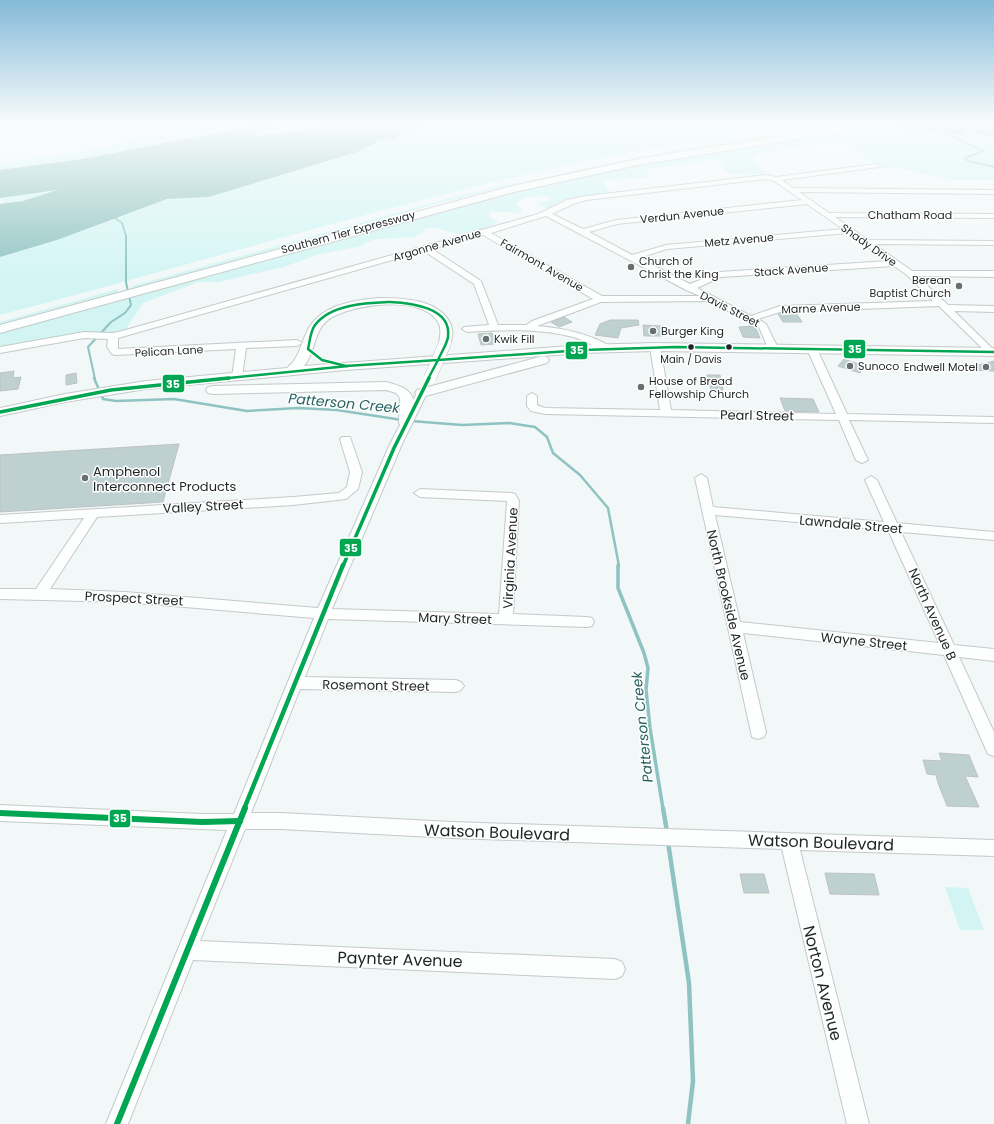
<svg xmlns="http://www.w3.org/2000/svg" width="994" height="1124" viewBox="0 0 994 1124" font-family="Poppins,sans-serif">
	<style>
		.green { fill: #d2f5f4 }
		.water { fill: #8ec3c1 }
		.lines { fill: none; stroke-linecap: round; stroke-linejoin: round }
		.stream-far4 { stroke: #8ec3c1; stroke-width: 1.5 }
		.stream-far3 { stroke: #8ec3c1; stroke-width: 2 }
		.stream-far2 { stroke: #8ec3c1; stroke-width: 2.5 }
		.stream-far1 { stroke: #8ec3c1; stroke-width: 3.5 }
		.stream { stroke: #8ec3c1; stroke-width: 4.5 }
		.building { fill: #bfd0d0; stroke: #bdc2c2 }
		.minor-casing { stroke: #c4c9c9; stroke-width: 2 }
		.major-casing { stroke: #c4c9c9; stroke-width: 2 }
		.highway-casing { stroke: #c4c9c9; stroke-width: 2 }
		.minor { fill: #fdfefe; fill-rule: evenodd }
		.major { fill: #fdfefe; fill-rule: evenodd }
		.highway { fill: #fdfefe; fill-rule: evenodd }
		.major-bridge-casing { stroke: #c4c9c9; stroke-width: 13; stroke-linecap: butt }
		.major-bridge { stroke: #fdfefe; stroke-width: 12 }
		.bus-1-far3-casing { stroke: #fff; stroke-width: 4.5 }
		.bus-1-far2-casing { stroke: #fff; stroke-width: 6 }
		.bus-1-far1-casing { stroke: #fff; stroke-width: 8 }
		.bus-1-casing { stroke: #fff; stroke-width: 9 }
		.bus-1-far3 { stroke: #00a651; stroke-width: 2.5 }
		.bus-1-far2 { stroke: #00a651; stroke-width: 3.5 }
		.bus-1-far1 { stroke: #00a651; stroke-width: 4.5 }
		.bus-1 { stroke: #00a651; stroke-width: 6 }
		.poi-dot { fill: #696e6e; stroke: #fff; stroke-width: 1.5 }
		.bus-dot { fill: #1f2424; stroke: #fff; stroke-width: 1.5 }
		.labels { text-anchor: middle; stroke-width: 3; stroke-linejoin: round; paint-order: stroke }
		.far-bus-label { font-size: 10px; fill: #1f2424; stroke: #fff }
		.far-street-label { font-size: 11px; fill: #1f2424; stroke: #fff }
		.far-poi-label { font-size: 11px; fill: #1f2424; stroke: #fff; text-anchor: start }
		.street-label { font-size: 13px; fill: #1f2424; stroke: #fff }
		.poi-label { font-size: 13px; fill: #1f2424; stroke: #fff; text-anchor: start }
		.water-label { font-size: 14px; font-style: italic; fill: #246160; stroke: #fff }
		.near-street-label { font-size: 16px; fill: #1f2424; stroke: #fff }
		.line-badge { stroke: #fff; stroke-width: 1.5 }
		.badge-label { font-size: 11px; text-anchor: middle; font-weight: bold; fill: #fff }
	</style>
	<rect width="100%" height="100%" fill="#f2f8f8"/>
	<g class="green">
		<path d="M219 125H258L82 159 0 170V164L98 149 148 136Z"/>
		<path d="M282 125H324L305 130 256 136V133Z"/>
		<path d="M431 125H815C741 136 665 145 591 160 392 202 197 264 0 315V257L57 240 167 199 209 197 357 152 374 144 376 141 388 138 390 140 407 132Z"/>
		<path d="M832 125H858L529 182 587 168 695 146Z"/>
		<path d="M870 125H888L906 129 962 135 967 132 994 137V180H953L901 168 880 169 842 139 756 154 752 159 766 173C751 175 734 177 722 169V163L715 160 648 169V177L606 180 604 182 609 191 603 194 565 199 548 208 536 204 548 201 552 197C539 196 526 195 516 204L523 211 517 213 491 211 489 217 498 222C487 228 472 234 460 234 451 233 434 225 426 229 423 230 420 234 416 236 403 240 371 235 362 246L319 254 284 267 218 282H198L143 303 126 329 122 331 0 348V333L411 219 535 186 685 156Z"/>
		<path d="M513 183H518L425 207 131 290 132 286 446 199Z"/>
		<path d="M60 189 23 201 0 204 4 202 0 198Z"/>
		<path d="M118 289V294L0 326V322Z"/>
		<path d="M945 887 968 888 984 930H960Z"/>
	</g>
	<g class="water">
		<path d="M258 125H282L257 133V136L305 130 324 125H431L407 132 390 140 388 138 376 141 374 144 357 152 209 197 167 199 57 240 0 257V204L23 201 57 190 0 198V170L82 159Z"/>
		<path d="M888 125H994V137L967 132 963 135 906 129Z"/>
	</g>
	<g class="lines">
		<g class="stream-far4">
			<path d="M940 131 984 151 965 158 968 161 994 167"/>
			<path d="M114 214 115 218 122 223 126 236"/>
		</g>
		<path class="stream-far3" d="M95 379 88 347 111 322 125 313 131 305 126 282V235"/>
		<g class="stream-far2">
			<path d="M94 378 103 399 116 401 174 399 247 411 298 408 337 410 402 420"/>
			<path d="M411 421 462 425 509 423 535 427 547 437 553 453 580 475 608 508 619 566"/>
		</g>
		<path class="stream-far1" d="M618 565V588L644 653 648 668 646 690 650 728 663 809"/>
		<g class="stream">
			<path d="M663 808 667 832"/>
			<path d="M668 842 689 983 693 1081 688 1124"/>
		</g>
	</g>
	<g class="building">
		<path d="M796 313 802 322H783L778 314Z"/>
		<path d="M564 317 572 322 559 327 551 322Z"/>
		<path d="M610 320H638L639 325 621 328 618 338 595 335 600 324Z"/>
		<path d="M643 325 661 326 663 336H644Z"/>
		<path d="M755 326 760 338 743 337 739 327Z"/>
		<path d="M492 333 495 344 481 345 478 334Z"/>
		<path d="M844 359 865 366 860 373 838 366Z"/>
		<path d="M994 361V371L967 370V368Z"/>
		<path d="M14 371 13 378 21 377 18 389 0 391V373Z"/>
		<path d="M76 373 77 383 66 385V375Z"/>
		<path d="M707 375H720L723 390H711Z"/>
		<path d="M780 398 813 399 819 412 785 411Z"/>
		<path d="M179 444 163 502 0 512V455Z"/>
		<path d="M939 753 969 755 978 777 965 776 979 807 947 806 938 783 936 775 927 774 923 760 942 761Z"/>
		<path d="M825 873 874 874 879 895 830 894Z"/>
		<path d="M740 874H764L769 893H744Z"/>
	</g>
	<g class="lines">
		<defs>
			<g id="minor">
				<path d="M877 164 880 166 879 167 782 180 793 188 994 190V194L799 192 829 213 994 214V218L835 217 868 240 994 241V245L874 244 912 271H994V277L917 276 948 305 994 306V312L954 311 994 350V354H988L939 306 780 312 758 319 766 324 778 348 773 351 768 348 759 327 709 301 601 302 537 326C563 328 587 333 610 346V350L607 351C595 348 585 340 573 337 538 328 502 330 467 332L462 329 464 327 489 325 474 284 424 251 118 338V349L297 340 302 343 297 346 246 348 242 377 237 380 232 377 236 349 115 355 112 354 107 347 108 339 84 338 0 353V347L84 332 113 333 122 331 538 214 567 200 586 196 767 175 776 177ZM767 179 774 181 802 200 616 220 583 229 552 214 573 204 586 200ZM807 204 843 229 666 245 632 255 589 232 617 224ZM546 216 686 290 700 296H602L491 233ZM848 233 888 261 720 272 690 284 639 258 667 249ZM483 235 593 299 532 321 526 325H498L481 281 432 249ZM894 266 907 275 933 301 780 306 751 316 697 288 721 277Z"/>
				<path d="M655 344 660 347 671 410 836 414 807 349 812 346 817 349 847 414 994 417V423L849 420 868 460 862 463 856 460 839 420 545 414 531 411 527 406V396L532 393 537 396V405L545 408 660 410 650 347Z"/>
				<path d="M422 390 427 393 402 444 332 609 499 614 507 501 420 497 414 493 420 489 511 493 515 494 519 501 513 614 587 617 592 618 594 622 592 626 587 627 328 619 305 677 456 680 461 682 464 686 461 690 456 692 300 689 251 813H281L452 822 994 840V856L800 850 869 1124H847L782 849 452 838 281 829H245L200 941 615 959 622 962 625 969 622 976 615 979 193 960 128 1124H106L227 830 0 821V805L202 814H234L314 618 125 602 0 599V589H36L84 518 0 523V515L293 497 339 493 347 487 350 472 340 439 342 437H350L362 472 358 489 346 499 293 505 97 517 50 589 125 592 318 608 390 444 417 393Z"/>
				<path d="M701 474 707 478 713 507 884 522 865 480 871 476 877 480 897 523 994 532V540L901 532 954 645 994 649V661L959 657 994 732V756L988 754 944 655 743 633 766 732 764 737 758 739 752 737 695 478ZM715 515 888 530 939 643 740 622Z"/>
			</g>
			<g id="major">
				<path d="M379 298C403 298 440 299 451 325 453 331 453 340 449 346H441L439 343C440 335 442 329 438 322 422 294 350 304 328 320 313 332 316 352 304 366L583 345 655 343 994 348V356L655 351 583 353 346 370 146 389 65 402 0 416V408L65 394 146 381 287 368C300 357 299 348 306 334 317 306 352 300 379 298Z"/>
				<path d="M543 356 547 357 549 360 547 363 422 397 417 396 415 393 417 390Z"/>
				<path d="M386 382C402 386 416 390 414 410 414 416 414 421 411 426H401L399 423 400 398 396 393 386 390 213 394 208 393 206 390 208 387 213 386Z"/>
			</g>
			<path id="highway" d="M850 125H869L865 128 638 165 514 192 0 333V325L512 186 638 159Z"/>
		</defs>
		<use href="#minor" class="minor-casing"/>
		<use href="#major" class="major-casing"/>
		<use href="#highway" class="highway-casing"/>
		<use href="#minor" class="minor"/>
		<use href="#major" class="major"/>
		<use href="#highway" class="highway"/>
		<defs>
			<path id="major-bridge" d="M430 378 445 343"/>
		</defs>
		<use href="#major-bridge" class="major-bridge-casing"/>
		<use href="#major-bridge" class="major-bridge"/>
		<defs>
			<g id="bus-1-far3">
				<path d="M390 302C410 303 452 307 448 337 447 344 441 353 438 360L346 366 322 360 308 349C310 341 310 332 315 325 331 304 366 303 390 302Z"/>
				<path d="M438 360 583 350 676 347 994 352"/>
				<path d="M219 379 348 366"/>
				<path d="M428 379 438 360"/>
			</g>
			<g id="bus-1-far2">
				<path d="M0 412 111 390 229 378"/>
				<path d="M343 566 394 448 429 378"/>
			</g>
			<path id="bus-1-far1" d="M244 809 343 565"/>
			<g id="bus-1">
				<path d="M0 813 202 822 240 821"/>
				<path d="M117 1124 245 808"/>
			</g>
		</defs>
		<use href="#bus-1-far3" class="bus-1-far3-casing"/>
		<use href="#bus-1-far2" class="bus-1-far2-casing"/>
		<use href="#bus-1-far1" class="bus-1-far1-casing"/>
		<use href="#bus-1" class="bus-1-casing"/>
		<use href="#bus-1-far3" class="bus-1-far3"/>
		<use href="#bus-1-far2" class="bus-1-far2"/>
		<use href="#bus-1-far1" class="bus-1-far1"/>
		<use href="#bus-1" class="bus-1"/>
	</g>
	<linearGradient id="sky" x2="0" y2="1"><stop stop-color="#84bad8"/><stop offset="0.44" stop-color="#f9fcfc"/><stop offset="1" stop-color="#f9fcfc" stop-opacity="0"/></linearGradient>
	<rect width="994" height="282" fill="url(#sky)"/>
	<g class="poi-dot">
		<circle cx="631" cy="267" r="4"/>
		<circle cx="959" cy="286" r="4"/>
		<circle cx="653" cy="331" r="4"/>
		<circle cx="486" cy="339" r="4"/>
		<circle cx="850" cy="366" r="4"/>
		<circle cx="986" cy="367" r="4"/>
		<circle cx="641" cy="387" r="4"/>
		<circle cx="85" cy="478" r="4"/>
	</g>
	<g class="bus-dot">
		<circle cx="691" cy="347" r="3.5"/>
		<circle cx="729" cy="347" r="3.5"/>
	</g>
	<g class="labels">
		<g class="far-bus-label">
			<text x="691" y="363">Main / Davis</text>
		</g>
		<g class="far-street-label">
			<text transform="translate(682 215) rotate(-6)" y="4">Verdun Avenue</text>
			<text x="910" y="219">Chatham Road</text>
			<text transform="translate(348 232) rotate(-15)" y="4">Southern Tier Expressway</text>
			<text transform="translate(739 240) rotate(-5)" y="4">Metz Avenue</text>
			<text transform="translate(437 245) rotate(-16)" y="4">Argonne Avenue</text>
			<text transform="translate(869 245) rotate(35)" y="4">Shady Drive</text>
			<text transform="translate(542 265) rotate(30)" y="4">Fairmont Avenue</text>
			<text transform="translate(791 270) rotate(-4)" y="4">Stack Avenue</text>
			<text transform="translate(821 308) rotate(-2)" y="4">Marne Avenue</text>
			<text transform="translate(730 309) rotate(27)" y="4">Davis Street</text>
			<text transform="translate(169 351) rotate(-3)" y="4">Pelican Lane</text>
		</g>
		<g class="far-poi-label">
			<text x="639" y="265">Church of<tspan x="639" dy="13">Christ the King</tspan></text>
			<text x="951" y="284" text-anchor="end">Berean<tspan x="951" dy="13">Baptist Church</tspan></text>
			<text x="661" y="335">Burger King</text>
			<text x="494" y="343">Kwik Fill</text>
			<text x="858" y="370">Sunoco</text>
			<text x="978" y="371" text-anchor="end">Endwell Motel</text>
			<text x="649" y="385">House of Bread<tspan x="649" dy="13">Fellowship Church</tspan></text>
		</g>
		<g class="street-label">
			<text transform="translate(757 415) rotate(1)" y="5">Pearl Street</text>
			<text transform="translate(203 506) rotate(-3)" y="5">Valley Street</text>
			<text transform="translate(851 524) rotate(5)" y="5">Lawndale Street</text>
			<text transform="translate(510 558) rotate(-87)" y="5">Virginia Avenue</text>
			<text transform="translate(134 598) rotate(3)" y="5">Prospect Street</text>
			<text transform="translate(729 605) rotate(77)" y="5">North Brookside Avenue</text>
			<text transform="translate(933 614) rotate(66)" y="5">North Avenue B</text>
			<text transform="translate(455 618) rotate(2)" y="5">Mary Street</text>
			<text transform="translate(864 641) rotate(6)" y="5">Wayne Street</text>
			<text transform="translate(376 685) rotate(1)" y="5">Rosemont Street</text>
		</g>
		<g class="poi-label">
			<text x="93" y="476">Amphenol<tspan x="93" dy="15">Interconnect Products</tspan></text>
		</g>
		<g class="water-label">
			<text transform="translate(344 403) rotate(5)" y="5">Patterson Creek</text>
			<text transform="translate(642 727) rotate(-96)" y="5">Patterson Creek</text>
		</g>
		<g class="near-street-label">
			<text transform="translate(497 832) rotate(2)" y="6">Watson Boulevard</text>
			<text transform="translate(821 842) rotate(2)" y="6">Watson Boulevard</text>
			<text transform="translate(400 959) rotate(2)" y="6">Paynter Avenue</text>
			<text transform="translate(823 983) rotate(76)" y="6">Norton Avenue</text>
		</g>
	</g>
	<g class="line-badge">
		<rect x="843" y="339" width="23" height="20" rx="4" fill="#00a651"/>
		<rect x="565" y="341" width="23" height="19" rx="4" fill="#00a651"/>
		<rect x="162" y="374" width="23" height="19" rx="4" fill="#00a651"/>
		<rect x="339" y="538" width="23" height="19" rx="4" fill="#00a651"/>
		<rect x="109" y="809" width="22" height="19" rx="4" fill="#00a651"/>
	</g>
	<g class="badge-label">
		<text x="855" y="353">35</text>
		<text x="577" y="354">35</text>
		<text x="173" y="388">35</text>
		<text x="351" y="552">35</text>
		<text x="120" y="822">35</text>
	</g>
</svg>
